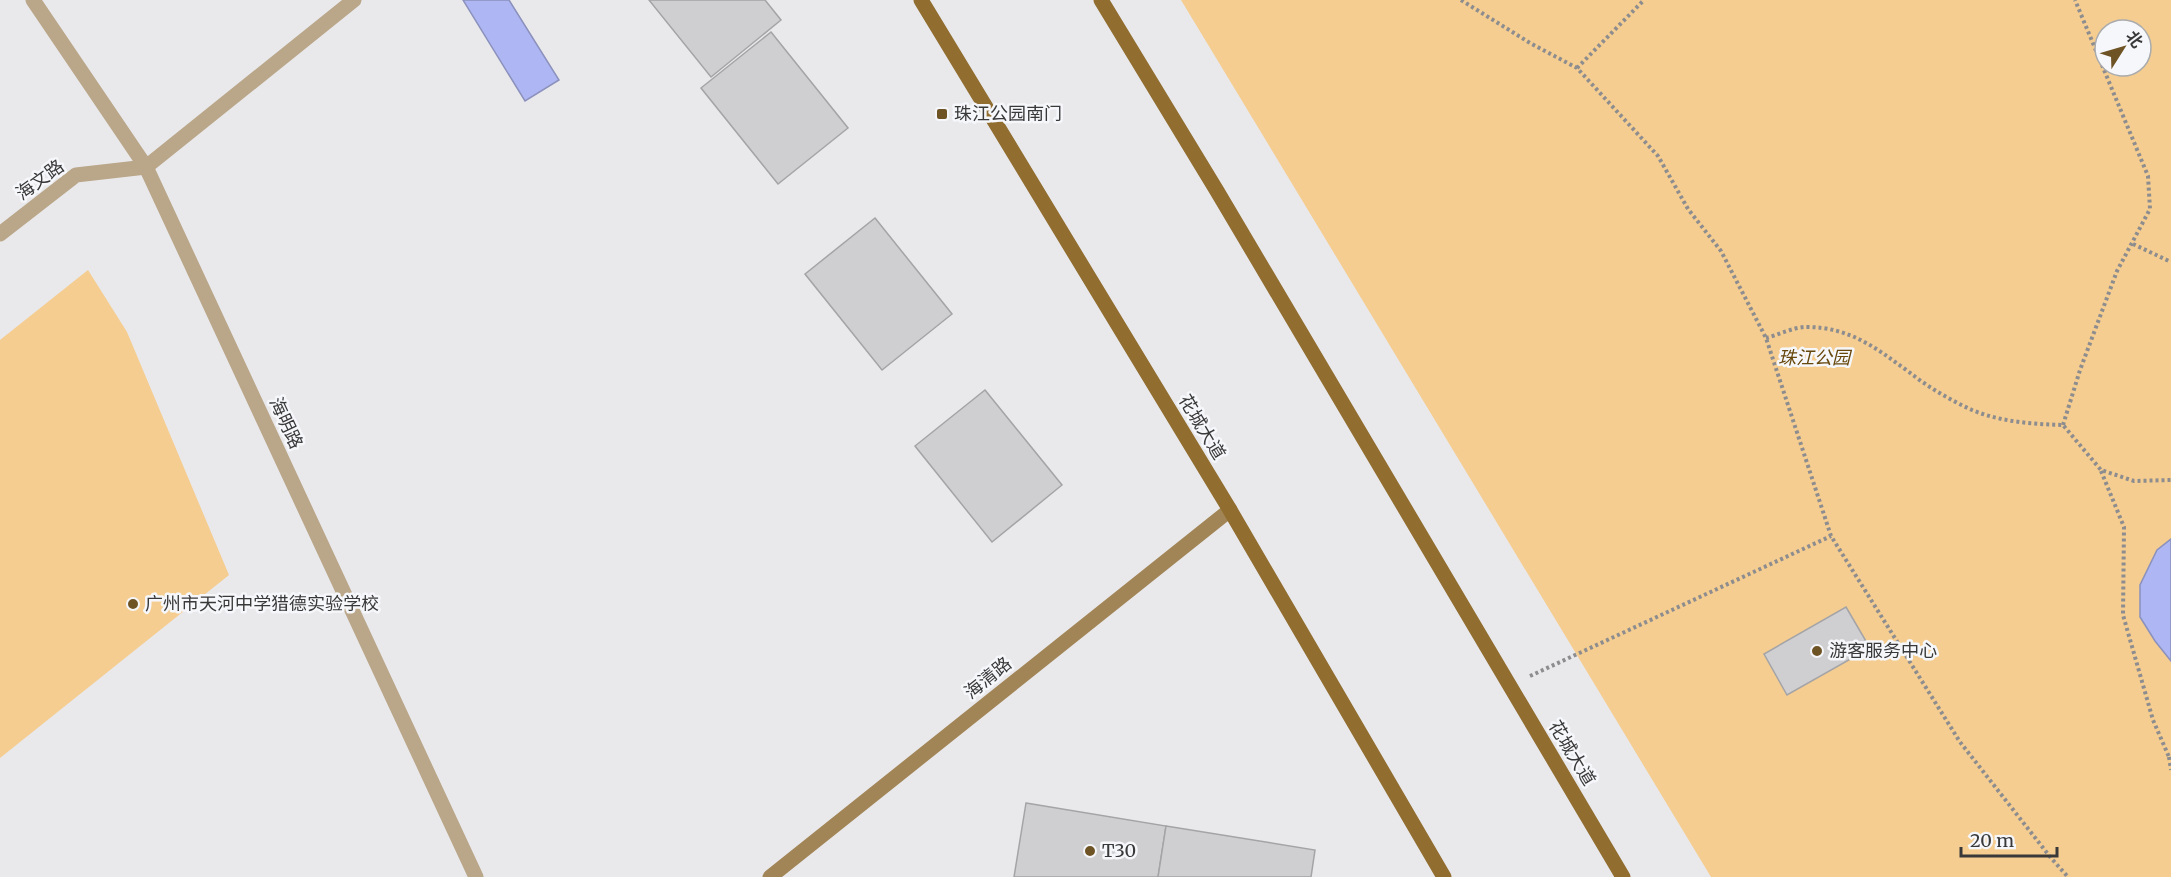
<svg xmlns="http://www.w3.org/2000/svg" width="2171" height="877" viewBox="0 0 2171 877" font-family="Merriweather,'Noto Sans SC',serif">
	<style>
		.green { fill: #f5cd90; fill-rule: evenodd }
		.water { fill: #aeb7f3; stroke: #8b91bc; stroke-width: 1.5 }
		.building { fill: #cfcfd2; stroke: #a4a4a7; stroke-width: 1.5 }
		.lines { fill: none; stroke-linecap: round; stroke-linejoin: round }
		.path { stroke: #8d8d8f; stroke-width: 4; stroke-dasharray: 3 3; stroke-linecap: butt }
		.lane { stroke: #baa688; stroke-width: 15 }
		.street { stroke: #baa688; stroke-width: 15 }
		.secondary { stroke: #a28556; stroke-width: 15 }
		.primary { stroke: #916d2f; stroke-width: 15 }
		.poi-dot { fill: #6e5325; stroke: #f6f7fa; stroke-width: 2 }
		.labels { text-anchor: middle; stroke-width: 5; stroke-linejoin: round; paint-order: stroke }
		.poi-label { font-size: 18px; fill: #39393a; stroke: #f6f7fa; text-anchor: start }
		.street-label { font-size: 18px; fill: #39393a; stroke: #f6f7fa }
		.park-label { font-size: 18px; font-style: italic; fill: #66470c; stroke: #f6f7fa }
	</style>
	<rect width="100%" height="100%" fill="#e9e9ec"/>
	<g class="green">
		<path d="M1181 0H2171V877H1711ZM2105 30H2141V66H2105Z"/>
		<path d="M88 270 127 332 229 575 0 758V340Z"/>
	</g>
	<g class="water">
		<path d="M463 0H509L559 80 525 101Z"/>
		<path d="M2171 539V661L2155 641 2140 617V585L2157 550Z"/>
	</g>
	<g class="building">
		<path d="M649 0H765L781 20 711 77Z"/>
		<path d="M771 32 848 128 778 184 701 88Z"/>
		<path d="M875 218 952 314 882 370 805 274Z"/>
		<path d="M985 390 1062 485 992 542 915 446Z"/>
		<path d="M1846 607 1870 648 1787 695 1764 654Z"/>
		<path d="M1026 803 1166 826 1158 877H1014Z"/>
		<path d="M1166 826 1315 850 1311 877H1158Z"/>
	</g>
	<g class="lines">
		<g class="path">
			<path d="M1461 0 1530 43 1577 68 1658 156 1688 209 1721 251 1766 338 1831 536 1960 742 2051 858 2068 877"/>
			<path d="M1577 68 1644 0"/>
			<path d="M2133 244 2171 262"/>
			<path d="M1766 338C1778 335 1794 327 1806 327 1850 327 1876 348 1909 372 1928 387 1950 400 1972 410 2001 422 2032 424 2063 425L2101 470 2134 481 2171 480"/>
			<path d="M2063 425 2080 370 2117 271 2150 209 2148 176 2075 0"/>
			<path d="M2101 471 2124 527 2123 615 2153 720 2169 757 2171 758"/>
			<path d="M1530 676 1831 536"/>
			<path d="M2169 757 2171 770"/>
		</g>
		<path class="lane" d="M146 167 354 0"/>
		<g class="street">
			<path d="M33 0 146 167 476 877"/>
			<path d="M0 234 76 175 146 167"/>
		</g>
		<path class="secondary" d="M770 877 1230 510"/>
		<g class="primary">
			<path d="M921 0 1230 510 1444 877"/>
			<path d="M1101 0 1217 191 1623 877"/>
		</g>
	</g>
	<g class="poi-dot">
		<rect x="936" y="108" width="12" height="12" rx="3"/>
		<circle cx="133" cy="604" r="6"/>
		<circle cx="1817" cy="651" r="6"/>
		<circle cx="1090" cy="851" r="6"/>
	</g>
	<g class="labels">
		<g class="poi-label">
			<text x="954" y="120">珠江公园南门</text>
			<text x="145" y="610">广州市天河中学猎德实验学校</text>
			<text x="1829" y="657">游客服务中心</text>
			<text x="1102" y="857">T30</text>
		</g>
		<g class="street-label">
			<text transform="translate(40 180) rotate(-36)" y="6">海文路</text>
			<text transform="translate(286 423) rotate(65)" y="6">海明路</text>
			<text transform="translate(1202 427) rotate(59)" y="6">花城大道</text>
			<text transform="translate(988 678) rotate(-39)" y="6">海清路</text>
			<text transform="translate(1572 753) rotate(59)" y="6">花城大道</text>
		</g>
		<g class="park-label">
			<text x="1814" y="364">珠江公园</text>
		</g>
	</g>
	<g transform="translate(2123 48) rotate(53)"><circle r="28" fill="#f6f7fa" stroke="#aaabad" stroke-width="1.5"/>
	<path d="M0-4.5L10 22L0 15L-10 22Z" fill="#6e5325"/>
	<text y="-9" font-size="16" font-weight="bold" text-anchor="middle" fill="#39393a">北</text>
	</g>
	<path d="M1961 847v9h96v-9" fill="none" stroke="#39393a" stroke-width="3"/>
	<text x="1970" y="847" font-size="18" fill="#39393a" stroke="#f6f7fa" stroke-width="4.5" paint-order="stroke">20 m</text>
</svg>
